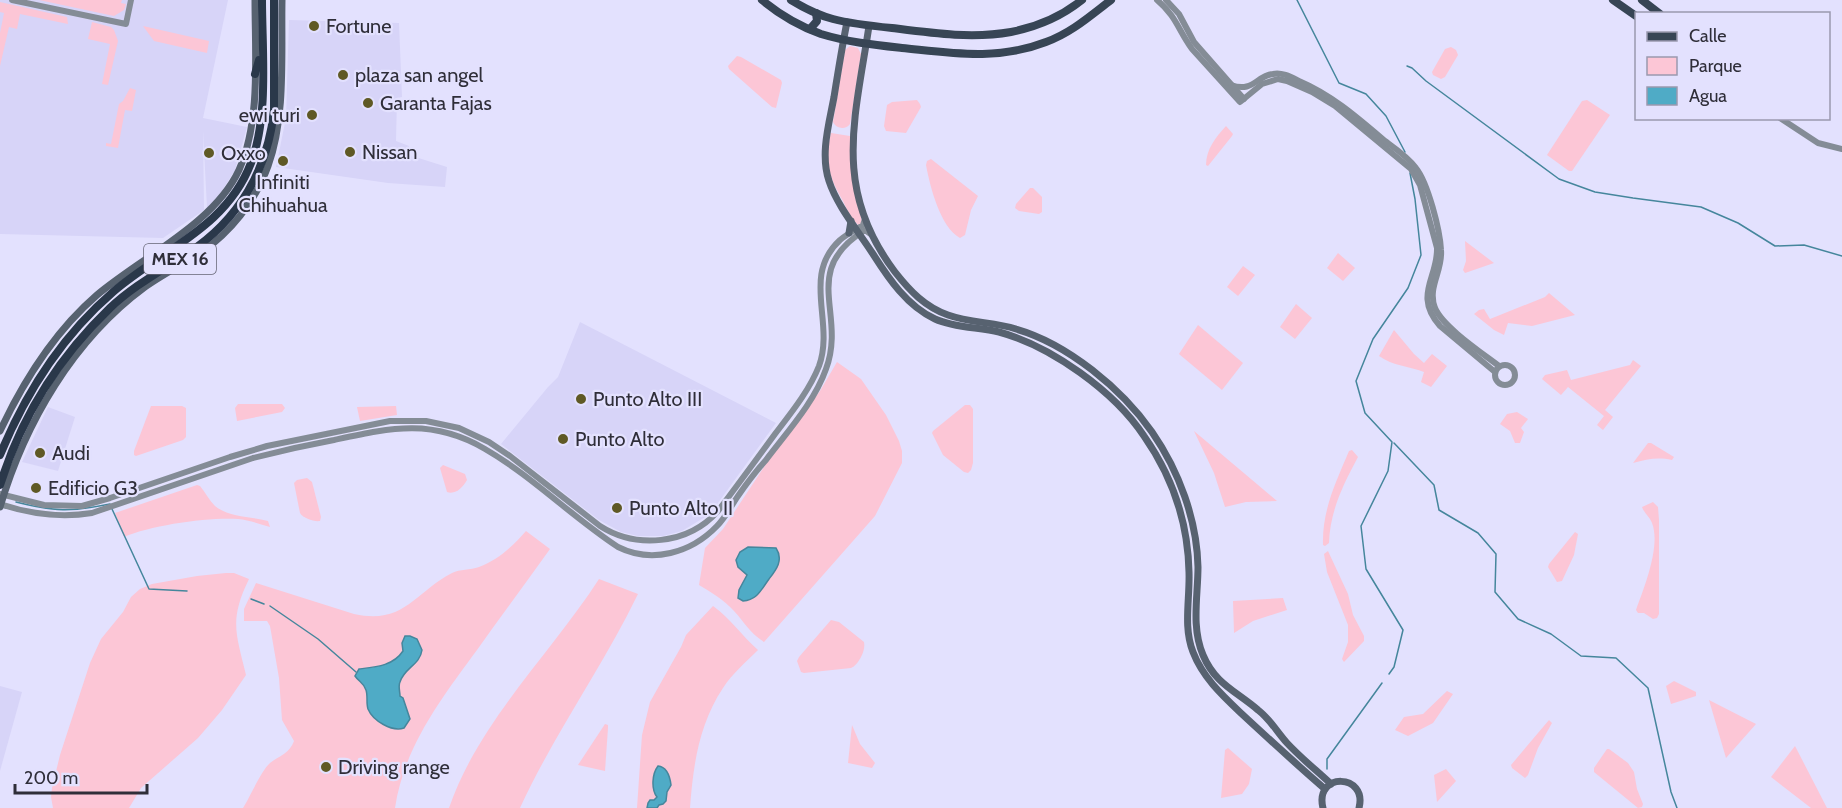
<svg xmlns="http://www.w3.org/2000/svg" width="1842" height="808" viewBox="0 0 1842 808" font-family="Cabin,sans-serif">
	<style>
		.built { fill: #d7d4f8 }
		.green { fill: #fcc6d6 }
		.water { fill: #4fabc6; stroke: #45869c; stroke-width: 1.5 }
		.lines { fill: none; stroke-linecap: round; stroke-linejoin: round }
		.stream { stroke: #45869c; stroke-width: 1.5 }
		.tertiary { stroke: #848c96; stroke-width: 6 }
		.secondary { stroke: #576270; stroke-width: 7 }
		.primary { stroke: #374555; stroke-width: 8 }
		.trunk { stroke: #2a384a; stroke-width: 8 }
		.poi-dot { fill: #5f5925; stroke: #e3e1fe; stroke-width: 2 }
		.labels { text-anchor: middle; stroke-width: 4.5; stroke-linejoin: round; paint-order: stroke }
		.shield { fill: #e3e1fe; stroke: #656474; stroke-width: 1.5 }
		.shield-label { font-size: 18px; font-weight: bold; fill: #2f2e39 }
		.poi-label { font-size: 20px; fill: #2f2e39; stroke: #e3e1fe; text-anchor: start }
	</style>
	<rect width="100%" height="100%" fill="#e3e1fe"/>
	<g class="built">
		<path d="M0 0H228L203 118 247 127 235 170 220 194 207 208 203 130 204 210 163 238 0 234Z"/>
		<path d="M289 20 399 23 402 97 397 98 396 141 409 146V155L447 167 445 187 388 183 276 167 286 118Z"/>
		<path d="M580 322 776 423 710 514 682 531 663 536H638L621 532 599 520 501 444 548 387 558 377Z"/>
		<path d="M48 407 75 417 58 471 22 462Z"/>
		<path d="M0 686 22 692 0 771Z"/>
	</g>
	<g class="green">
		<path d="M39 0H122L121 3 126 4 124 10 114 16Z"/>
		<path d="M0 2 67 17 68 24 20 14 17 29 9 27 0 66V33L4 13 0 12Z"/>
		<path d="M92 22 111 27 114 30 118 41 108 85 102 84 110 44 88 39Z"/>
		<path d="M143 26 209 41 207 53 154 41Z"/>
		<path d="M850 46 858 48 861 54 850 124C846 130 836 129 833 122L845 50Z"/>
		<path d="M1451 47 1456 50 1458 55 1445 77 1441 79 1433 75 1432 72 1445 49Z"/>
		<path d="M737 56 741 57 781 80 782 83 776 108 772 107 729 69 728 66Z"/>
		<path d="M130 88 136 90 132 111 125 110 118 148 106 146V143L111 144 119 104 123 101Z"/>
		<path d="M917 100 920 104 921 107 906 133 886 131 884 126 887 105 892 102Z"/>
		<path d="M1587 100 1610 115 1572 171H1569L1547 155 1582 101Z"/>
		<path d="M1226 126 1233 134 1232 136 1208 166 1206 165C1206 149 1216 137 1226 126Z"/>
		<path d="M831 133 850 136 862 223 858 225C852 219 847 210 843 201 829 177 824 161 831 133Z"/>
		<path d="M931 159 978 196 971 210 965 235 960 238C940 227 930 186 926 165L927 161Z"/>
		<path d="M1030 188H1033L1042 197V212L1039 214 1019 211 1015 208 1016 204Z"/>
		<path d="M1465 241 1494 263 1465 273 1463 270 1466 261Z"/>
		<path d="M1338 253 1355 268 1343 281 1327 268Z"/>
		<path d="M1243 266 1255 275 1238 296 1227 287Z"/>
		<path d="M1549 293 1575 315 1532 326 1508 323 1504 335 1494 330 1474 314 1479 310 1484 309 1490 319 1545 297Z"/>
		<path d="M1296 304 1312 318 1295 339 1280 327Z"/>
		<path d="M1198 325 1243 363 1222 390 1179 354Z"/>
		<path d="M1394 330 1414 354 1424 363 1432 354 1447 366 1431 387 1421 382 1424 372C1409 366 1393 366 1379 356Z"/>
		<path d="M1633 360 1641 366 1605 410 1613 417 1603 430 1597 425 1604 416 1568 387 1561 395 1542 379 1545 375 1567 370 1571 380 1630 365Z"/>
		<path d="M837 362 861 379 886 415 899 441 902 451V463L875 516 764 642C749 632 745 623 734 611 724 600 711 592 699 585L705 548 723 529 768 461 820 391Z"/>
		<path d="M238 404H282L285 408 282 412 237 421 235 408Z"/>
		<path d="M965 405H970L973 409V463L971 470 968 473 964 472 943 455 932 433 933 431Z"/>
		<path d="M151 406H182L186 408V437L183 440 136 456 134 455V451Z"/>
		<path d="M396 406 397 415 360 421 357 407Z"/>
		<path d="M1517 412 1528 419 1521 428 1524 432 1520 443H1515L1510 431 1500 424 1507 414Z"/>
		<path d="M1194 431 1277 501 1246 502 1225 507 1214 473Z"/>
		<path d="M1648 443H1651L1674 457 1672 460C1658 457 1647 459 1633 463Z"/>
		<path d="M1352 450 1358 457C1343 485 1330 511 1329 543L1325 546 1323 545C1322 510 1336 482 1349 451Z"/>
		<path d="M443 465 465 474 467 480C463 487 456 495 447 492L440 468Z"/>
		<path d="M307 478 312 482 321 517 320 521C314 522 303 518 300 513L294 483 297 480Z"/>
		<path d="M197 485 200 486C205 492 209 500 215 506 230 518 250 516 268 521L270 527C260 524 249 520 238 519 209 517 151 525 124 537L115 513Z"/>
		<path d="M1653 502 1658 507 1659 520V614L1657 618 1653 619 1644 613H1638L1636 610C1644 588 1661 546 1652 523 1650 517 1644 513 1642 507Z"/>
		<path d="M526 531 550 549C526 583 501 616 477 650 441 699 404 747 395 808H243C250 797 261 771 270 763 279 756 290 753 294 741L282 720 279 678 270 626 267 621H244V609L256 583 354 614C404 625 414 593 452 573 460 569 470 570 479 567 498 560 513 546 526 531Z"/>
		<path d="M1575 532 1578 534 1574 555 1562 581 1557 582 1548 567 1549 564Z"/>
		<path d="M1328 551 1348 594 1353 615 1364 636V641L1344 662 1342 659 1348 642V625L1327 572 1324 554Z"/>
		<path d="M226 573H234L249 579C229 620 236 633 246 675L222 710 198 738 141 788 129 808H53L51 797 52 788 60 755 90 663 101 639 123 612 131 597 140 589 152 584 197 576Z"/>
		<path d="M599 579 638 594C602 668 554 734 520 808H449C479 721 550 655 599 579Z"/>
		<path d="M1283 598 1287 610 1253 621 1234 633 1233 601Z"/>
		<path d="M713 606C730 618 742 636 758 650 746 662 732 674 723 688 699 724 693 766 690 808H637L642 735 650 702 681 647 686 635Z"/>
		<path d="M831 620 839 622 864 642C866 651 858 665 851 668L804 673 801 672 797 661 799 657Z"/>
		<path d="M1674 681 1696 692V696L1671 704 1666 686Z"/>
		<path d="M1447 691 1453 694 1433 723 1408 736 1395 730 1404 717 1423 714Z"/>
		<path d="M1709 700 1756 724 1726 758Z"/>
		<path d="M1549 720 1552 723 1538 748 1528 775 1525 778 1512 768 1511 765Z"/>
		<path d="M605 724 608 725V728L605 771 578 765Z"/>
		<path d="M852 725 860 744 875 763 872 768 848 763Z"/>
		<path d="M1795 746 1827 808H1811L1771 777Z"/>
		<path d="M1228 748 1252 769 1249 784 1242 794 1221 798 1225 750Z"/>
		<path d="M1607 749H1609L1628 763 1634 772 1637 789 1643 804 1642 807 1638 808 1594 772V768Z"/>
		<path d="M1446 769 1456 781 1437 802 1434 775Z"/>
	</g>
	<g class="water">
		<path d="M748 547 776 548C784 560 776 570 769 579 761 590 757 600 743 601L738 598 739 590 747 575 738 567 736 560 740 552Z"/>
		<path d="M405 636H410L417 639 422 650C420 665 404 668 400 682 398 686 400 692 400 696L403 698 410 719 404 728C392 732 373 721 368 709 366 703 368 696 366 690 364 683 359 682 355 676L359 669C376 667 393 666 403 651L402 643Z"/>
		<path d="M658 766C667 767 670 777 671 785L667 792 666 801 663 804 659 805 657 808H647L648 803 650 800H654L657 797C651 789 652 774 658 766Z"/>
	</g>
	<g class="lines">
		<g class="stream">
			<path d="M1297 0 1339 83 1366 94 1386 116 1405 152"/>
			<path d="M1407 66 1412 68 1426 81 1559 179 1595 192 1633 198 1701 207 1738 223 1775 246 1804 245 1842 256"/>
			<path d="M1394 443 1434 485 1439 510 1478 533 1496 554 1495 592 1518 619 1551 634 1581 656 1616 658 1648 688 1671 792 1677 808"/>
			<path d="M16 502C55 512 71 512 110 504"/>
			<path d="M112 509 149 589 187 591"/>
			<path d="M251 599 264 604"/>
			<path d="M270 606 318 639 356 672"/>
			<path d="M1389 674 1394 667 1403 630 1366 569 1361 526 1388 471 1392 442 1365 413 1356 381 1373 339 1408 288 1421 255 1415 199 1410 173"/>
			<path d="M1327 769V759L1382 683"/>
		</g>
		<g class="tertiary">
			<path d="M12 0 126 24 131 0"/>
			<path d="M1157 0C1177 17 1178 30 1192 49L1240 102 1262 84 1278 79 1287 81 1312 92 1335 106 1411 169 1420 185 1437 248C1438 278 1413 295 1440 326L1495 372"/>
			<path d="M1166 0 1179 14 1194 42 1244 99"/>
			<path d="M1231 85C1253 93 1256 76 1273 74 1282 72 1291 77 1299 81 1332 95 1358 118 1385 141 1396 149 1408 157 1416 168 1428 183 1440 230 1441 250 1443 271 1427 287 1435 308 1443 327 1482 353 1499 366"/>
			<path d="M1780 118 1818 143 1842 149"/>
			<circle cx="1505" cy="375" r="10"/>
			<path d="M0 494 44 505 82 506 110 498 230 457 267 446 390 421H426L459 428 489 442 510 456 600 526C636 549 688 545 718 511 737 486 756 460 775 434 791 413 809 391 819 366 835 322 801 276 840 240 847 234 855 230 863 225L865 219"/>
			<path d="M0 504C30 514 61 518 92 513L253 458C280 451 307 445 334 440 390 428 432 418 485 449 532 476 572 517 618 547 652 564 691 553 717 526 726 517 731 506 738 496 747 483 756 471 766 460 787 432 814 403 826 369 847 313 799 271 865 230L872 235"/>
		</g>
		<g class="secondary">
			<path d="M847 22C842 47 838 72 834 97 829 124 820 154 829 181 837 206 859 232 873 254 889 279 907 306 935 319 955 328 978 327 999 332 1051 346 1114 391 1144 436 1172 476 1188 523 1189 572 1190 599 1183 627 1193 652 1203 678 1223 696 1243 715 1270 740 1297 765 1325 789"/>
			<path d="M869 26C855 119 832 189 895 272 910 291 925 307 948 315 970 323 994 322 1016 329 1068 344 1122 389 1152 432 1179 471 1197 520 1198 567 1198 596 1191 627 1203 655 1215 684 1236 691 1258 710 1270 719 1277 732 1287 743 1301 758 1316 770 1331 784"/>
			<path d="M849 233 851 221"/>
			<path d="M0 431C24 380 54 332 97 295 142 257 214 224 239 170 261 121 255 54 255 0"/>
			<path d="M0 507C25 423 73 340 145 287 162 275 181 265 199 254 230 233 255 202 268 166 286 117 281 53 282 0"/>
			<path d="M1323 808C1314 772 1368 773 1359 808"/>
		</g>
		<g class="primary">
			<path d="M762 0C780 15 799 26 821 34 847 42 875 45 902 48 952 53 997 61 1046 42 1071 33 1090 16 1111 0"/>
			<path d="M791 0C804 8 818 15 833 19 852 24 872 26 892 28 931 33 972 39 1011 32 1037 27 1062 16 1082 0"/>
			<path d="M1613 0 1636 16"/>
			<path d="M1642 0 1660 14"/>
			<path d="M810 29 817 21 816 13"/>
		</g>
		<g class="trunk">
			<path d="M255 74 259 60"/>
			<path d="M0 455C26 392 62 336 113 292 163 249 226 228 251 163 269 116 262 50 262 0"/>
			<path d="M0 485C21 418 59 357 110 308 133 286 161 271 188 253 239 220 268 169 274 110V0"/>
		</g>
	</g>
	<g class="poi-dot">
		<circle cx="314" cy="26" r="6"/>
		<circle cx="343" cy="75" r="6"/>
		<circle cx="368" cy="103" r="6"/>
		<circle cx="312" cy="115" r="6"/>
		<circle cx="350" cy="152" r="6"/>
		<circle cx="209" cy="153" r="6"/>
		<circle cx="283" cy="161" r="6"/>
		<circle cx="581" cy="399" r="6"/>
		<circle cx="563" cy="439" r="6"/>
		<circle cx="40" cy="453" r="6"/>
		<circle cx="36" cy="488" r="6"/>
		<circle cx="617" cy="508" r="6"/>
		<circle cx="326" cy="767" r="6"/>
	</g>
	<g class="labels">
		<rect class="shield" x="144" y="244" width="72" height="30" rx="4.5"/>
		<g class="shield-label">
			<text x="180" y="265">MEX 16</text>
		</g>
		<g class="poi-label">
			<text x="326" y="33">Fortune</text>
			<text x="355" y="82">plaza san angel</text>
			<text x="380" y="110">Garanta Fajas</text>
			<text x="300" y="122" text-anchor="end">ewi turi</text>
			<text x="362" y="159">Nissan</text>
			<text x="221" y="160">Oxxo</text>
			<text x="283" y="189" text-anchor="middle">Infiniti<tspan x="283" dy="23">Chihuahua</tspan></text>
			<text x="593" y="406">Punto Alto III</text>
			<text x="575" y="446">Punto Alto</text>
			<text x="52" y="460">Audi</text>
			<text x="48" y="495">Edificio G3</text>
			<text x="629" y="515">Punto Alto II</text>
			<text x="338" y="774">Driving range</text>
		</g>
	</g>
	<rect x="1635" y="12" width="195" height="108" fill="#e3e1fe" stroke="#9b99af" stroke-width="1.5"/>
	<rect x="1647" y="32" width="30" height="9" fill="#374555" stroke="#9b99af" stroke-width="1.5"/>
	<text x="1689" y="42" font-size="18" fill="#2f2e39">Calle</text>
	<rect x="1647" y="57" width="30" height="18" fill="#fcc6d6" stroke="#9b99af" stroke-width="1.5"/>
	<text x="1689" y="72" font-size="18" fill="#2f2e39">Parque</text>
	<rect x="1647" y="87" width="30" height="18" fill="#4fabc6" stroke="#9b99af" stroke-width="1.5"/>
	<text x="1689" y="102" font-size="18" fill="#2f2e39">Agua</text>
	<path d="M15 784v9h132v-9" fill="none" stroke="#2f2e39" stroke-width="3"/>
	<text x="24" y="784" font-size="18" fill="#2f2e39" stroke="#e3e1fe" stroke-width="4.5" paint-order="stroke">200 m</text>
</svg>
